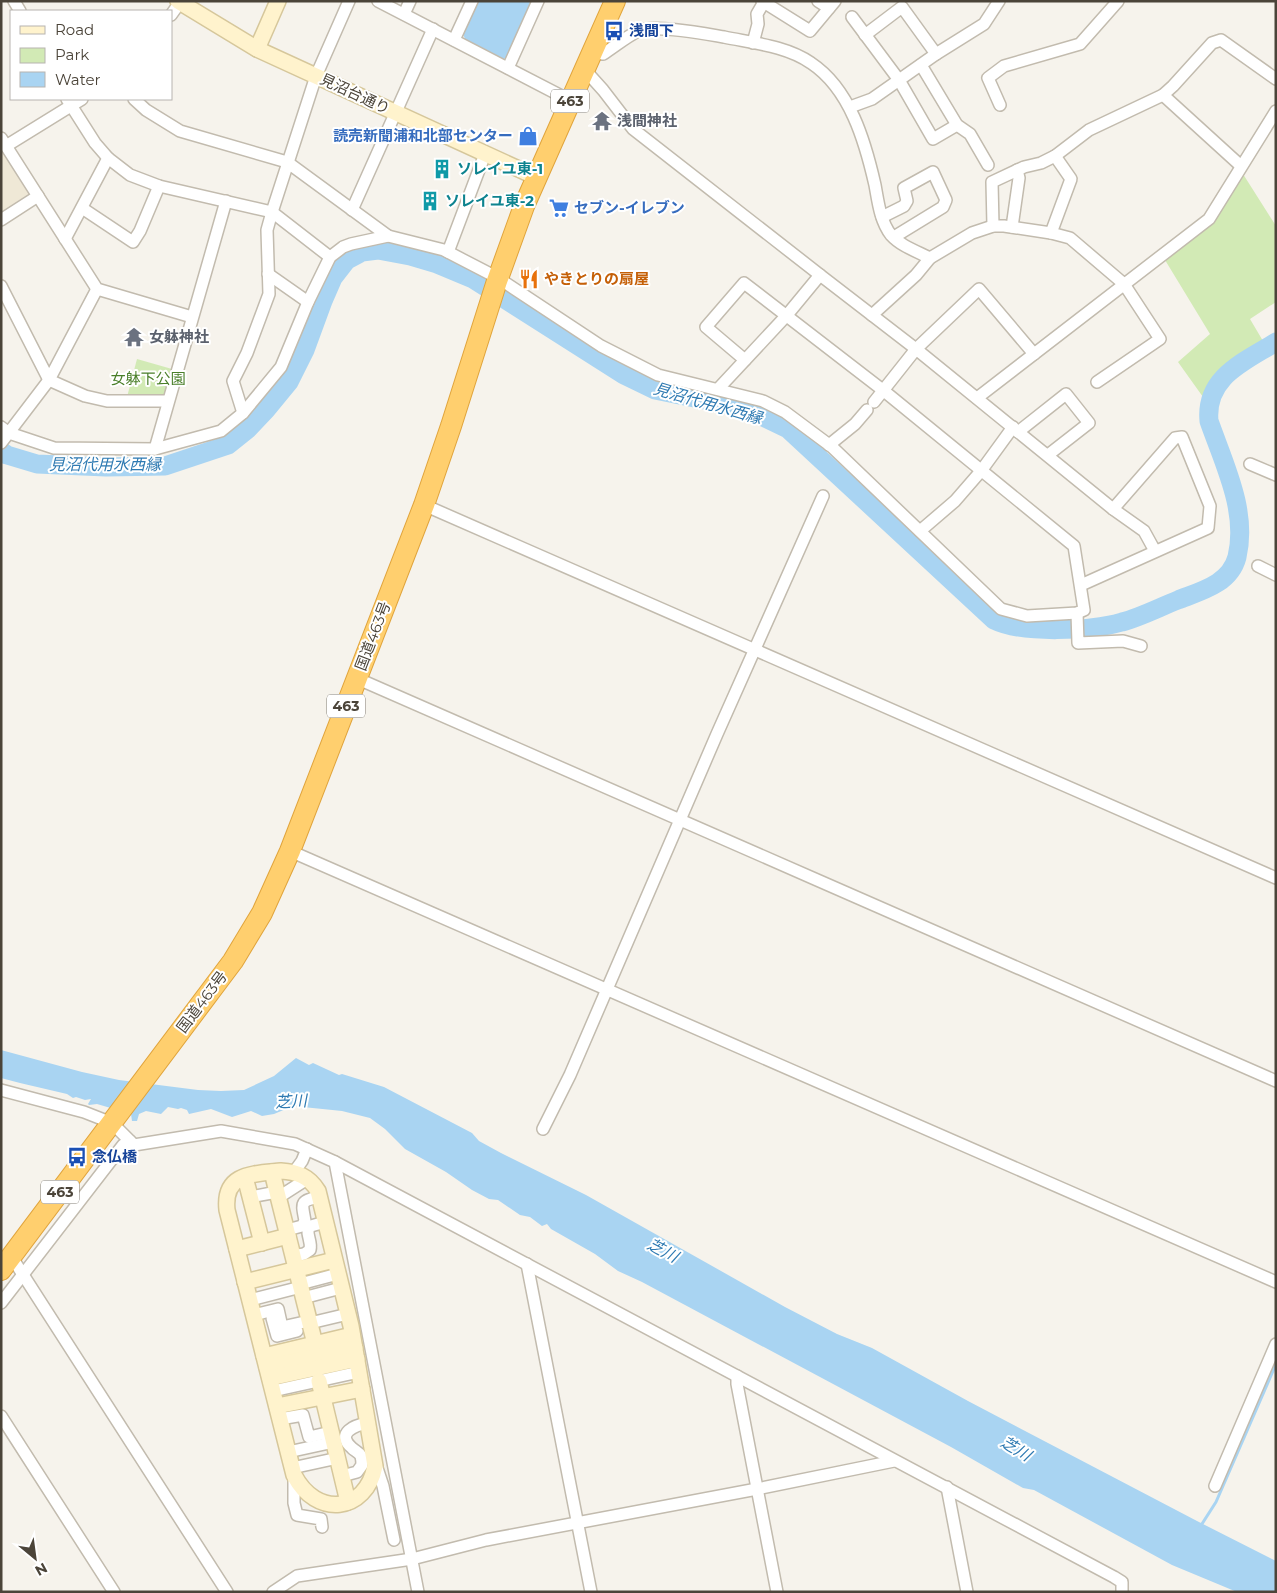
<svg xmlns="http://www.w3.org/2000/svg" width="1277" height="1593" viewBox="0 0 1277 1593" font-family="Montserrat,'Noto Sans JP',sans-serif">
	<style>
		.education { fill: #efe8d6 }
		.green { fill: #d2eab5 }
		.water { fill: #a9d4f2 }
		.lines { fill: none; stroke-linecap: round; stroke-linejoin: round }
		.stream { stroke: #a9d4f2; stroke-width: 3 }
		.river { stroke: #a9d4f2; stroke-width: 19 }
		.street-casing { stroke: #c2bbae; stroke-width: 14 }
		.secondary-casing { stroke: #d6c79b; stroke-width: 18 }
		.highway-casing { stroke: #e0a43c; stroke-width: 22 }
		.street { stroke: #fff; stroke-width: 11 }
		.secondary { stroke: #fff3cd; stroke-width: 15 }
		.highway { stroke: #ffcf6e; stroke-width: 20 }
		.labels { text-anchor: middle; stroke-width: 4; stroke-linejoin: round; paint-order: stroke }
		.shield { fill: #fff; stroke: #817c74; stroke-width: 1 }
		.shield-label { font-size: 14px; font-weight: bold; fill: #4b4439 }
		.transit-label { font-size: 15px; font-weight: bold; fill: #164399; stroke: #fff; text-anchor: start }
		.street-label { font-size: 15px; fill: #4b4439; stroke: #fff }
		.worship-label { font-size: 15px; font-weight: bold; fill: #5b616d; stroke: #fff; text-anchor: start }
		.shop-label { font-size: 15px; font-weight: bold; fill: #366cbe; stroke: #fff; text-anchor: end }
		.culture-label { font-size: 15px; font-weight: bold; fill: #0d838f; stroke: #fff; text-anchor: start }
		.food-label { font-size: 15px; font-weight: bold; fill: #c56008; stroke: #fff; text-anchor: start }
		.park-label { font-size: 15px; fill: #4a7f2a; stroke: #fff }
		.water-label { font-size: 16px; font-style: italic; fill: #2e7ab2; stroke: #fff }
	</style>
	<rect width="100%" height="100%" fill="#f6f3ec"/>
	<path class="education" d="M1 147 31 193 30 197 1 215Z"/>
	<g class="green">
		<path d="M1243 174 1276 226V302L1250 319 1263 341 1228 364 1203 397 1178 362 1210 334 1165 260Z"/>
		<path d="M137 359 172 369 165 395 127 397Z"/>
	</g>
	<g class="water">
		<path d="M478 1H532L508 56 504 59 465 39 463 34Z"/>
		<path d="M1 1050 82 1072 119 1080 198 1090 221 1091 244 1090 274 1076 296 1058 309 1065 313 1063 339 1075 342 1074 384 1087 472 1133 479 1141 501 1153 586 1195 785 1307 837 1334 872 1348 968 1401 1197 1521 1276 1561V1592H1237L1172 1565 1034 1490 1023 1488 951 1447 642 1282 618 1271 595 1254 551 1229 547 1224 542 1226 530 1217 520 1215 498 1200 489 1199 472 1190 446 1172 405 1149 385 1129 370 1118 342 1111 293 1106 274 1114 262 1116 251 1111 232 1117 211 1109 189 1114 187 1110 181 1108 178 1109 168 1107 161 1114 146 1111 139 1114 137 1121H132L131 1114 97 1104 89 1105 88 1104 91 1099 85 1100 76 1097 73 1098 67 1094 20 1083 1 1078Z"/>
	</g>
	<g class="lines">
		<path class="stream" d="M1200 1527 1216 1502 1276 1364"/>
		<path class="river" d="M1 451 7 455 37 464 106 467 165 466 228 445 248 429 266 410 289 382 305 350 323 301 333 278 347 260 362 252 378 250 410 256 437 264 473 279 624 375 655 390 724 404 757 414 788 429 994 620C1022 634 1091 631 1122 622 1141 617 1160 607 1178 600 1201 591 1230 584 1237 557 1248 511 1224 464 1209 421 1205 377 1244 362 1276 342"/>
		<defs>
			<g id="street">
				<path d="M14 1 20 11"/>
				<path d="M378 1 571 101"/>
				<path d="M762 1 810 31 835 1"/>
				<path d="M818 1 829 8"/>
				<path d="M404 14 410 1"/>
				<path d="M171 15 181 1"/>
				<path d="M852 17 899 80 933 139 957 125"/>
				<path d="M865 35 902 7 936 54"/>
				<path d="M454 40 472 1"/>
				<path d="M753 43 758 24 757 14 764 2"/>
				<path d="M592 52 603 54C614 47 626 37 638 31 655 24 706 34 724 37 753 43 787 46 811 63 850 89 865 141 875 185 878 201 880 221 891 235 901 246 916 251 930 258"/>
				<path d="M921 65 957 125 970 134 988 165"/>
				<path d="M508 68 538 1"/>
				<path d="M585 70 603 90 633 129 820 275"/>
				<path d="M1163 95 1241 166"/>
				<path d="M67 99 95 143 108 158 130 175 159 186 272 212 330 257"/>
				<path d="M134 99 146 110 180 131 287 162 388 236"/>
				<path d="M1000 105 988 78 1004 66 1080 44 1118 1"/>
				<path d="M850 107 872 99 936 54 984 24 999 1"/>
				<path d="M1 138 97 289 192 317"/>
				<path d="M6 146 82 99"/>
				<path d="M82 208 133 242 140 231 159 186"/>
				<path d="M352 210 433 29"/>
				<path d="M882 217 904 206 907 201 904 188 933 172 946 200 943 207 894 237"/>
				<path d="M1 220 38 196"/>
				<path d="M993 226 992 182 1024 167 1041 163 1055 156 1089 130 1163 95 1173 86 1212 43 1221 40 1276 79"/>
				<path d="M1012 227 1019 178 1017 170"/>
				<path d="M1051 233 1071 179 1055 156"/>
				<path d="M65 239 108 158"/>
				<path d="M448 252 485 154"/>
				<path d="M268 274 308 302"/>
				<path d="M1 286 49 380 85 396 107 401H168"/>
				<path d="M872 315 916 275 930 258 972 233 993 226H1004L1051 233 1070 238 1124 284 1160 339 1097 382"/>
				<path d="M718 389 787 315 820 275 916 349 1113 509 1144 531 1155 551"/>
				<path d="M977 398 1209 219 1276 111"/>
				<path d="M874 402 916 349 979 289 1034 354"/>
				<path d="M243 413 233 381 247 353 269 294 267 230 272 212 316 76 349 1"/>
				<path d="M1 427 9 433 54 448 155 449 221 431 243 413 281 367 308 302 330 257 343 247 351 244 388 236 444 250 498 278 601 346 658 375 763 401 785 412 832 447 1001 609 1027 616 1077 613 1084 610 1074 546 884 391 744 283 706 327 745 360"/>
				<path d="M1018 432 1066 394 1089 423 1048 455"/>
				<path d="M1 443 49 380 97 289"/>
				<path d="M829 445 855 424 867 410"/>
				<path d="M155 449 226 201"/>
				<path d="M1250 464 1276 475"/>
				<path d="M424 505 1276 878"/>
				<path d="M920 531 955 501 981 471 1013 427"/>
				<path d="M1258 566 1276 575"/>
				<path d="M1081 585 1208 528 1210 506 1182 437 1175 438 1113 509"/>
				<path d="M1077 613 1078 643 1123 641 1141 646"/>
				<path d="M356 678C663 811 969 948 1276 1081"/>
				<path d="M290 851 1276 1282"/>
				<path d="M1 1090 84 1112 112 1123 134 1145 221 1131 295 1144 335 1162 418 1592"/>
				<path d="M543 1129 570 1075 717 734 823 496"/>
				<path d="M335 1162 1114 1577 1122 1582V1592"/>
				<path d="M294 1172 302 1161 307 1149"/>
				<path d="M250 1197 277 1192"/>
				<path d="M279 1197 307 1179"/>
				<path d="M287 1230 302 1226 305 1221C302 1203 299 1201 319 1197"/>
				<path d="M11 1256 227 1592"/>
				<path d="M293 1256 304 1254 310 1250C312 1242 307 1237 308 1229L311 1226 325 1222"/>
				<path d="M527 1264 591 1592"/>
				<path d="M300 1284 338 1274"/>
				<path d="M303 1298 341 1288"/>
				<path d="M250 1300 301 1287"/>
				<path d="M1 1303 123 1145 130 1141"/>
				<path d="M254 1315 278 1309 282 1327 309 1321"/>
				<path d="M272 1318 277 1336 297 1331"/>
				<path d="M310 1323 348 1314"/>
				<path d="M737 1376V1384L777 1592"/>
				<path d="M273 1391 359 1372"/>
				<path d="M1 1416 114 1592"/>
				<path d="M280 1419 303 1415 309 1437 331 1432"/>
				<path d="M288 1452 334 1442"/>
				<path d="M375 1462 383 1486 394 1540"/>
				<path d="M292 1468 338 1458"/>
				<path d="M294 1475V1503L297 1515 321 1519 322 1527"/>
				<path d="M342 1476 357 1472 362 1465C362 1461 362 1460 361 1456 359 1452 355 1451 352 1448 335 1433 355 1425 368 1423"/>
				<path d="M1215 1486 1276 1344"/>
				<path d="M947 1487 967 1592"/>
				<path d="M273 1592 297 1576 412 1559 486 1540 757 1489 894 1461"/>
			</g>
			<g id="secondary">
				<path d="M178 1 257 49 536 177"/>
				<path d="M257 49 278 1"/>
				<path d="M281 1171C297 1172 309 1176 318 1191L351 1326 375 1466C366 1513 316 1518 294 1475L227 1210C223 1173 252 1174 281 1171Z"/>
				<path d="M272 1172 315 1344"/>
				<path d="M245 1177 262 1243"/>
				<path d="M237 1249 288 1236"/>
				<path d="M245 1282 334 1260"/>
				<path d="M264 1356 352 1335"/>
				<path d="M267 1367 355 1348"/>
				<path d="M270 1378 357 1359"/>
				<path d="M319 1381 348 1502"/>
				<path d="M277 1406 362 1389"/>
			</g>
			<path id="highway" d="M1 1270 233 961 262 913 290 851 424 505 451 426 497 281 524 206 615 1"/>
		</defs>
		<use href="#street" class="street-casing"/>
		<use href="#secondary" class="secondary-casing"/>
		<use href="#highway" class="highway-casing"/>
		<use href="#street" class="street"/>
		<use href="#secondary" class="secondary"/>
		<use href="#highway" class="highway"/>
	</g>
	<defs>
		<symbol id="bus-bare" viewBox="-9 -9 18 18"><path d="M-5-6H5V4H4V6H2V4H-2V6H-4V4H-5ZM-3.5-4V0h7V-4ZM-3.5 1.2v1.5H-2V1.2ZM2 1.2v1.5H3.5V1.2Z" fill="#1a4fb4" stroke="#fff" stroke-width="2.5" paint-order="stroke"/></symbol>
		<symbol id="temple-bare" viewBox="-9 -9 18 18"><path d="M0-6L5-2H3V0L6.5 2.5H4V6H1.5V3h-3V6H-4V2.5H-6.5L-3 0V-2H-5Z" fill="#6b7280" stroke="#fff" stroke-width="2.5" paint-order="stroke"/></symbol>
		<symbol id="shop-bare" viewBox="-9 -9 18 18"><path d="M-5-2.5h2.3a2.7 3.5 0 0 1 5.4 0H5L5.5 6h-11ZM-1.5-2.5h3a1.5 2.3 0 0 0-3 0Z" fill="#3f7fe0" stroke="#fff" stroke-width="2.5" paint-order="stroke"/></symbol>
		<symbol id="building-bare" viewBox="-9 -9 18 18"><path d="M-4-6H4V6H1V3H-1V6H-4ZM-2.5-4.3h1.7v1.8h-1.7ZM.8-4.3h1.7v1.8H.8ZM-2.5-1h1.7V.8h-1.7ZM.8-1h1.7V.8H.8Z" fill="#0f9aa8" stroke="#fff" stroke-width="2.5" paint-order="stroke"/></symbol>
		<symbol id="supermarket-bare" viewBox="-9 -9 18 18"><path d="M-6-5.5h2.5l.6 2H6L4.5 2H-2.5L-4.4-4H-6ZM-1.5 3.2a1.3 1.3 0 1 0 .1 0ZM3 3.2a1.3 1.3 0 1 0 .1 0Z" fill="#3f7fe0" stroke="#fff" stroke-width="2.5" paint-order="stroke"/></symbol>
		<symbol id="restaurant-bare" viewBox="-9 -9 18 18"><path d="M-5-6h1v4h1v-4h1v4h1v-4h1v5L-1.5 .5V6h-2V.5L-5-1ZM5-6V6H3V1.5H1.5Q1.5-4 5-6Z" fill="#e8710a" stroke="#fff" stroke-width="2.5" paint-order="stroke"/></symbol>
	</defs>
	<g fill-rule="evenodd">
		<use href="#bus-bare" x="600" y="17" width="28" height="28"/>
		<use href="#temple-bare" x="588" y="107" width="28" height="28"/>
		<use href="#shop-bare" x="514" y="122" width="28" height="28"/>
		<use href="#building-bare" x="428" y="155" width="28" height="28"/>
		<use href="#building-bare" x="416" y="187" width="28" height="28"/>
		<use href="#supermarket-bare" x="545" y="194" width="28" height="28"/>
		<use href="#restaurant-bare" x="515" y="265" width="28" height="28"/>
		<use href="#temple-bare" x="120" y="323" width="28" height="28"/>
		<use href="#bus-bare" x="63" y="1143" width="28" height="28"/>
	</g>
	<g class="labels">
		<g class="shield">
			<rect x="551" y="89.5" width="38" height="23" rx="4"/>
			<rect x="327" y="694.5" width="38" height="23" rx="4"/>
			<rect x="41" y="1180.5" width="38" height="23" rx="4"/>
		</g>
		<g class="shield-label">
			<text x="570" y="106">463</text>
			<text x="346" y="711">463</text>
			<text x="60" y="1197">463</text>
		</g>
		<g class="transit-label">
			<text x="629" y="36">浅間下</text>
			<text x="92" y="1162">念仏橋</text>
		</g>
		<g class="street-label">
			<text transform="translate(355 94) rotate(25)" y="5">見沼台通り</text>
			<text transform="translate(373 636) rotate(-69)" y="5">国道463号</text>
			<text transform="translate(202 1002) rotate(-53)" y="5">国道463号</text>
		</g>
		<g class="worship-label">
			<text x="617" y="126">浅間神社</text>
			<text x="149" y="342">女躰神社</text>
		</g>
		<g class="shop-label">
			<text x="513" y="141">読売新聞浦和北部センター</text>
			<text x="574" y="213" text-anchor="start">セブン-イレブン</text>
		</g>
		<g class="culture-label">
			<text x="457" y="174">ソレイユ東-1</text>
			<text x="445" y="206">ソレイユ東-2</text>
		</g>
		<g class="food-label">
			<text x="544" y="284">やきとりの扇屋</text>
		</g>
		<g class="park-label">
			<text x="148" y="384">女躰下公園</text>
		</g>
		<g class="water-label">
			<text transform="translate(708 403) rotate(16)" y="6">見沼代用水西縁</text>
			<text x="105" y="470">見沼代用水西縁</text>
			<text transform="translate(291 1101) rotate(-3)" y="6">芝川</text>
			<text transform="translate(663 1250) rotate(28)" y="6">芝川</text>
			<text transform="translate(1016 1448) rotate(31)" y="6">芝川</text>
		</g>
	</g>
	<rect width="1277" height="1593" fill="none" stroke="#4b4439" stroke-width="5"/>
	<rect x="10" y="10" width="162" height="90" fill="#ffffff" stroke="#b7b4b0"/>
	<rect x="20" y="26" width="25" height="8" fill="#fff3cd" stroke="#b7b4b0"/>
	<text x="55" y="35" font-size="15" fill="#4b4439">Road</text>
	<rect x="20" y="48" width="25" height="15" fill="#d2eab5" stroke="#b7b4b0"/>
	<text x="55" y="60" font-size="15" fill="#4b4439">Park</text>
	<rect x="20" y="72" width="25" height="15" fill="#a9d4f2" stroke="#b7b4b0"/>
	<text x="55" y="85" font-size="15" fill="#4b4439">Water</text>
	<g transform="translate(35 1558) rotate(151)" stroke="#ffffff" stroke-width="4" paint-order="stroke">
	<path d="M0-4L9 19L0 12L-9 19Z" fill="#4b4439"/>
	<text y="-8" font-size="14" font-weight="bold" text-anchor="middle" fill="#4b4439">N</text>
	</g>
</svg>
